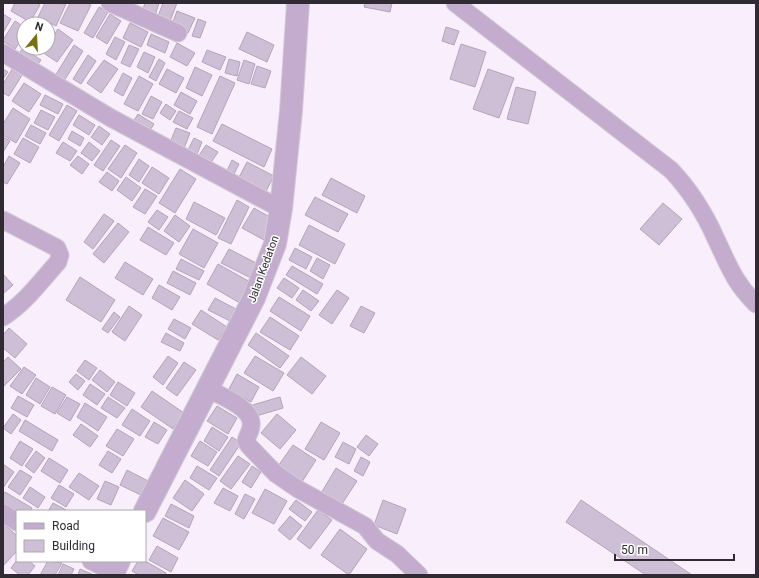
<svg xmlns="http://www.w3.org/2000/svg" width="759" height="578" viewBox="0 0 759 578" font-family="Roboto,sans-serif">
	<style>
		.building { fill: #cfbfd6; stroke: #b4a4bb }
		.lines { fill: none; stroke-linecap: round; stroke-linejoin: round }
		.minor-casing { stroke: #d4cbd8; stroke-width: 19 }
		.tertiary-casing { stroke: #d4cbd8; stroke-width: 24 }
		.minor { stroke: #c3accd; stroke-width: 17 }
		.tertiary { stroke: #c3accd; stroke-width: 22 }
		.labels { text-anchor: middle; stroke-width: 3; stroke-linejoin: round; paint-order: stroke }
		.street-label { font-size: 11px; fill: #302a33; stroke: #fff }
	</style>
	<rect width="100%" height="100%" fill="#f8eefc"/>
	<g class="building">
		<path d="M15 3H36L40 5 30 22 11 11Z"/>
		<path d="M45 3 66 4 56 26 38 17Z"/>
		<path d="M70 3H87L91 5 78 31 60 23Z"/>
		<path d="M145 3H159L154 19 141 15Z"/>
		<path d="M163 3H177L169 24 157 19Z"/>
		<path d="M365 3H392L390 12 364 7Z"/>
		<path d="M99 7 108 12 93 38 84 33Z"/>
		<path d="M177 11 195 18 188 33 171 27Z"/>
		<path d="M3 14 11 19 3 33Z"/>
		<path d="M110 14 121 21 107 44 96 37Z"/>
		<path d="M198 19 206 22 200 38 192 36Z"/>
		<path d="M15 21 24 27V36L15 49 3 41V40Z"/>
		<path d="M130 23 148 32 141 47 123 38Z"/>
		<path d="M446 27 459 31 454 45 442 41Z"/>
		<path d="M58 29 73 40 57 62 42 52 45 48H48V44Z"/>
		<path d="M247 32 274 45 267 62 239 49Z"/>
		<path d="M151 34 169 42 165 53 147 45Z"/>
		<path d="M115 37 125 42 116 60 106 54Z"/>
		<path d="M177 43 195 53 187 66 170 57Z"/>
		<path d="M461 44 486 52 475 87 450 79Z"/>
		<path d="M74 45 83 51 60 87 52 81Z"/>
		<path d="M129 45 139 49 130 67 121 63Z"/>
		<path d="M23 48 41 60 34 70 16 58Z"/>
		<path d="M207 50 226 57 220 70 202 62Z"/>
		<path d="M144 52 155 57 148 73 137 67Z"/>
		<path d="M88 55 96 61 81 84 73 79Z"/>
		<path d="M159 59 165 63 156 81 149 77Z"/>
		<path d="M229 59 240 62 237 76 225 73Z"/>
		<path d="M104 60 118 69 101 93 87 83Z"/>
		<path d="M244 60 255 64 249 84 237 80Z"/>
		<path d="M14 66 24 72 9 96 3 93V84Z"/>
		<path d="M257 66 271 71 265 88 251 84Z"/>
		<path d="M195 67 212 75 202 96 186 88Z"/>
		<path d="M3 69 8 72 3 79Z"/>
		<path d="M167 69 184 78 176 93 159 84Z"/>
		<path d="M488 69 514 78 499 118 473 109Z"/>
		<path d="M123 73 132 78 123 96 114 91Z"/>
		<path d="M139 76 153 84 138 111 124 104Z"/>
		<path d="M220 76 235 83 212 134 197 127Z"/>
		<path d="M24 83 41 94 29 112 12 101Z"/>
		<path d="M516 87 536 92 528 124 507 119Z"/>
		<path d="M181 92 197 101 190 114 174 105Z"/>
		<path d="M45 95 63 104 58 114 40 105Z"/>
		<path d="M151 96 162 102 153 119 142 114Z"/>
		<path d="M166 104 176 111 170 120 160 113Z"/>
		<path d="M67 105 77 111 59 141 49 135Z"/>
		<path d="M13 108 30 119 16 143 3 135V124Z"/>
		<path d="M41 110 55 117 48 130 34 123Z"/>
		<path d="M179 111 193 118 187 129 173 122Z"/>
		<path d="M138 114 154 124 147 135 131 125Z"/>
		<path d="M79 115 95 125 89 135 73 125Z"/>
		<path d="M222 124 272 149 264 167 213 141Z"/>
		<path d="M31 125 46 133 40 144 25 136Z"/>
		<path d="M99 126 110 134 102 145 91 137Z"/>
		<path d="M176 128 190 133 183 151 169 145Z"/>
		<path d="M72 131 84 138 80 146 68 139Z"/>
		<path d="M3 137 10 141 3 152Z"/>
		<path d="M23 138 39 147 30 163 14 154Z"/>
		<path d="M194 138 202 142 195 159 186 154Z"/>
		<path d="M111 140 120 146 103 171 94 165Z"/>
		<path d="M63 142 77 151 70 161 56 153Z"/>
		<path d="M89 142 100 151 92 161 81 153Z"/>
		<path d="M125 145 137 153 121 178 108 169Z"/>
		<path d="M206 145 218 152 208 167 196 160Z"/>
		<path d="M9 156 20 163 7 184 3 182V167Z"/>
		<path d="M78 156 89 164 82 174 70 165Z"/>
		<path d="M139 159 149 166 139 182 129 175Z"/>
		<path d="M232 160 239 164 232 178 225 175Z"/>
		<path d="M247 162 274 176 264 195 237 181Z"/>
		<path d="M152 167 169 178 159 194 142 183Z"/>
		<path d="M180 169 196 179 175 213 159 203Z"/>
		<path d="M107 172 119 181 112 191 99 182Z"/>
		<path d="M126 177 141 188 132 201 117 190Z"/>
		<path d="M331 178 365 196 357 213 322 195Z"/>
		<path d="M145 189 157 196 145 214 133 207Z"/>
		<path d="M315 197 348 214 338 232 305 215Z"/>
		<path d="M237 200 249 207 231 244 218 238Z"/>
		<path d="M194 202 225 218 216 235 186 219Z"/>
		<path d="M663 203 682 219 659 245 640 229Z"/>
		<path d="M254 208 275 220 264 240 242 228Z"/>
		<path d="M157 210 168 217 159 230 148 222Z"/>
		<path d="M104 214 114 221 93 249 84 242Z"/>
		<path d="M175 215 190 226 179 242 164 231Z"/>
		<path d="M118 223 129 232 104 263 93 254Z"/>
		<path d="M309 225 345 244 335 264 299 245Z"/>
		<path d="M148 227 174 243 166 255 140 240Z"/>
		<path d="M193 229 218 243 204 268 179 254Z"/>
		<path d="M295 248 312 257 306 269 289 260Z"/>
		<path d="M229 249 260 265 253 279 221 263Z"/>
		<path d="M317 258 330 265 323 279 310 271Z"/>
		<path d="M181 259 204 271 199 280 176 269Z"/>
		<path d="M125 262 153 279 143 295 115 278Z"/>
		<path d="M218 264 252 283 240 303 207 284Z"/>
		<path d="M292 266 323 284 317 294 286 275Z"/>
		<path d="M173 271 196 283 190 295 167 283Z"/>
		<path d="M3 274 13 285 3 294Z"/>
		<path d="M80 277 115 300 101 322 66 300Z"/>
		<path d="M284 278 299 288 292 298 277 288Z"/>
		<path d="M159 285 180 297 172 310 152 298Z"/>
		<path d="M303 290 319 301 311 311 296 300Z"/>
		<path d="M337 290 349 298 332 324 319 315Z"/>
		<path d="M279 297 310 316 301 331 270 311Z"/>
		<path d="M215 298 236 309 230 321 208 310Z"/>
		<path d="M129 306 142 315 125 341 112 332Z"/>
		<path d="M361 306 375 313 364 333 350 326Z"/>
		<path d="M201 310 227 327 218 340 192 324Z"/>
		<path d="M114 312 120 317 108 333 102 329Z"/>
		<path d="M270 317 299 336 290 350 260 332Z"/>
		<path d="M174 319 191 328 185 339 168 329Z"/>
		<path d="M9 328 27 344 15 358 3 348V335Z"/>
		<path d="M166 333 184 343 180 351 161 342Z"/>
		<path d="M256 333 289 356 280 368 248 345Z"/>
		<path d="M168 356 178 363 163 385 153 377Z"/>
		<path d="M255 356 284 373 273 391 244 373Z"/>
		<path d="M8 357 21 369 3 387V362Z"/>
		<path d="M301 357 326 376 312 394 287 375Z"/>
		<path d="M85 360 97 368 89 380 77 371Z"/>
		<path d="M184 362 196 370 177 396 166 388Z"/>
		<path d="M24 367 36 375 22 394 10 386Z"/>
		<path d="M100 370 115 382 107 392 92 380Z"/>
		<path d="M76 374 85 381 78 390 69 382Z"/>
		<path d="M237 374 259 387 251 402 229 389Z"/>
		<path d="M36 378 50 387 40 404 26 395Z"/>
		<path d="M118 382 135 393 127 406 110 395Z"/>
		<path d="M90 384 105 394 97 405 83 395Z"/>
		<path d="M52 387 66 395 55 414 41 406Z"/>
		<path d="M152 391 184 413 173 429 141 407Z"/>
		<path d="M18 396 34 405 27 417 11 408Z"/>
		<path d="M67 397 80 404 70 421 57 413Z"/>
		<path d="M108 397 125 408 117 418 101 408Z"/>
		<path d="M280 397 283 408 253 417 249 406Z"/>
		<path d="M85 403 107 417 98 431 77 417Z"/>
		<path d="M217 406 237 418 228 434 207 421Z"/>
		<path d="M132 409 150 421 140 436 122 425Z"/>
		<path d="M13 414 21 420 11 434 3 428Z"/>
		<path d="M277 414 296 430 280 449 261 433Z"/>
		<path d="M25 420 58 440 52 451 19 431Z"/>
		<path d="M154 422 167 430 158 444 145 437Z"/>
		<path d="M321 422 340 433 324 460 305 449Z"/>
		<path d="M81 424 98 436 90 447 73 435Z"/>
		<path d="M212 427 228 437 219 451 204 441Z"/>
		<path d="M117 429 134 439 123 456 106 446Z"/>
		<path d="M366 435 378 444 369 456 357 447Z"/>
		<path d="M232 437 241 443 219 476 210 470Z"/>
		<path d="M20 441 33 449 22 466 10 458Z"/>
		<path d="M200 441 217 452 208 466 191 456Z"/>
		<path d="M343 442 356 449 349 464 335 457Z"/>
		<path d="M293 445 316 460 300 485 276 469Z"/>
		<path d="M36 451 45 458 34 473 25 466Z"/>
		<path d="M108 451 121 459 112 473 99 465Z"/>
		<path d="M238 456 250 464 231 489 220 481Z"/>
		<path d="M361 457 370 462 363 476 354 471Z"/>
		<path d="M49 458 68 470 60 483 41 471Z"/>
		<path d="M3 464 14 472 3 488Z"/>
		<path d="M197 466 217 478 209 490 190 478Z"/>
		<path d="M252 466 261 472 251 488 242 482Z"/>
		<path d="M336 468 357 481 340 507 320 495Z"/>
		<path d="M20 470 32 477 20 495 8 487Z"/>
		<path d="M127 470 150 482 143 496 120 485Z"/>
		<path d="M79 473 99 486 89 500 69 487Z"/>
		<path d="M185 480 204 494 192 511 173 498Z"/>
		<path d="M105 481 119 487 111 505 97 499Z"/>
		<path d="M59 485 74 494 66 507 51 498Z"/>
		<path d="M30 487 45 497 38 508 23 498Z"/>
		<path d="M223 488 238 496 230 511 214 503Z"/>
		<path d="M265 489 287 501 274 524 252 513Z"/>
		<path d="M5 492 32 508 31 511H17V517L3 508V495Z"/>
		<path d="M245 494 255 499 244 519 235 514Z"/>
		<path d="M296 500 312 512 305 521 289 509Z"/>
		<path d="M383 500 406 509 397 534 374 525Z"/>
		<path d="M581 500 692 575H646L566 522Z"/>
		<path d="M53 503 68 511H48Z"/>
		<path d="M171 504 194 516 189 528 165 516Z"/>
		<path d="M318 510 332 520 310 549 297 539Z"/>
		<path d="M290 516 302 526 290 540 278 530Z"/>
		<path d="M163 518 189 532 179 550 153 536Z"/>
		<path d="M3 523 17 536V551L3 566Z"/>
		<path d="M340 529 367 549 349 575 321 555Z"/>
		<path d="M157 546 178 558 171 572 149 560Z"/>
		<path d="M17 560 29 561 35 566 28 575H20L11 568Z"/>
		<path d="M48 561 62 563 55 575H40Z"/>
		<path d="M138 561H145L166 573 165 575H139L132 571Z"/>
		<path d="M63 564 74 569 71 575H58Z"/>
		<path d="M80 569 94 575H78Z"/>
	</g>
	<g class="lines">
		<defs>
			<g id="minor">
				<path d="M110 3 178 33"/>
				<path d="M455 3 671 170C690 190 705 214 716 239 729 266 734 282 756 304"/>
				<path d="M3 53 111 118 281 209"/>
				<path d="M3 220 57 248 60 255 58 262C41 281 25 303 3 317"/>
				<path d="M207 389C220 395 254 408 251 426 251 431 247 436 246 441L249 446 276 474 298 489 365 526 377 541 397 554 419 575"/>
				<path d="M3 513 17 522"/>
				<path d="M91 561 114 572"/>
			</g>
			<g id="tertiary">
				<path d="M145 511 254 298 275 244 281 209 291 111 298 3"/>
				<path d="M112 575 119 561"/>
			</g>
		</defs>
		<use href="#minor" class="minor-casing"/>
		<use href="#tertiary" class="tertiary-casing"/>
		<use href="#minor" class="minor"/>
		<use href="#tertiary" class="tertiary"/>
	</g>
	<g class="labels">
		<g class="street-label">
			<text transform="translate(263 269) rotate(-70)" y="4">Jalan Kedaton</text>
		</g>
	</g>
	<rect width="759" height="578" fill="none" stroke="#302a33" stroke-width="8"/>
	<rect x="16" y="510" width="130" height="52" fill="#ffffff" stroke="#acaaad"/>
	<rect x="24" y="523" width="20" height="6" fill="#c3accd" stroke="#acaaad"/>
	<text x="52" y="530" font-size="12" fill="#302a33">Road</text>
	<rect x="24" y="540" width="20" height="12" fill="#cfbfd6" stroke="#acaaad"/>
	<text x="52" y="550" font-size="12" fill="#302a33">Building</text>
	<g transform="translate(36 36) rotate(18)"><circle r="19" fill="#ffffff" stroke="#acaaad"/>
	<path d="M0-3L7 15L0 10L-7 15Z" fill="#777113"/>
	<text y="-6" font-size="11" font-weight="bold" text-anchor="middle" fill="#302a33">N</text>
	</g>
	<path d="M615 554v6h119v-6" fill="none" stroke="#302a33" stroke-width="2"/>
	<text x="621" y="554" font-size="12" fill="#302a33" stroke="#ffffff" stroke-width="3" paint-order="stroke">50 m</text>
</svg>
